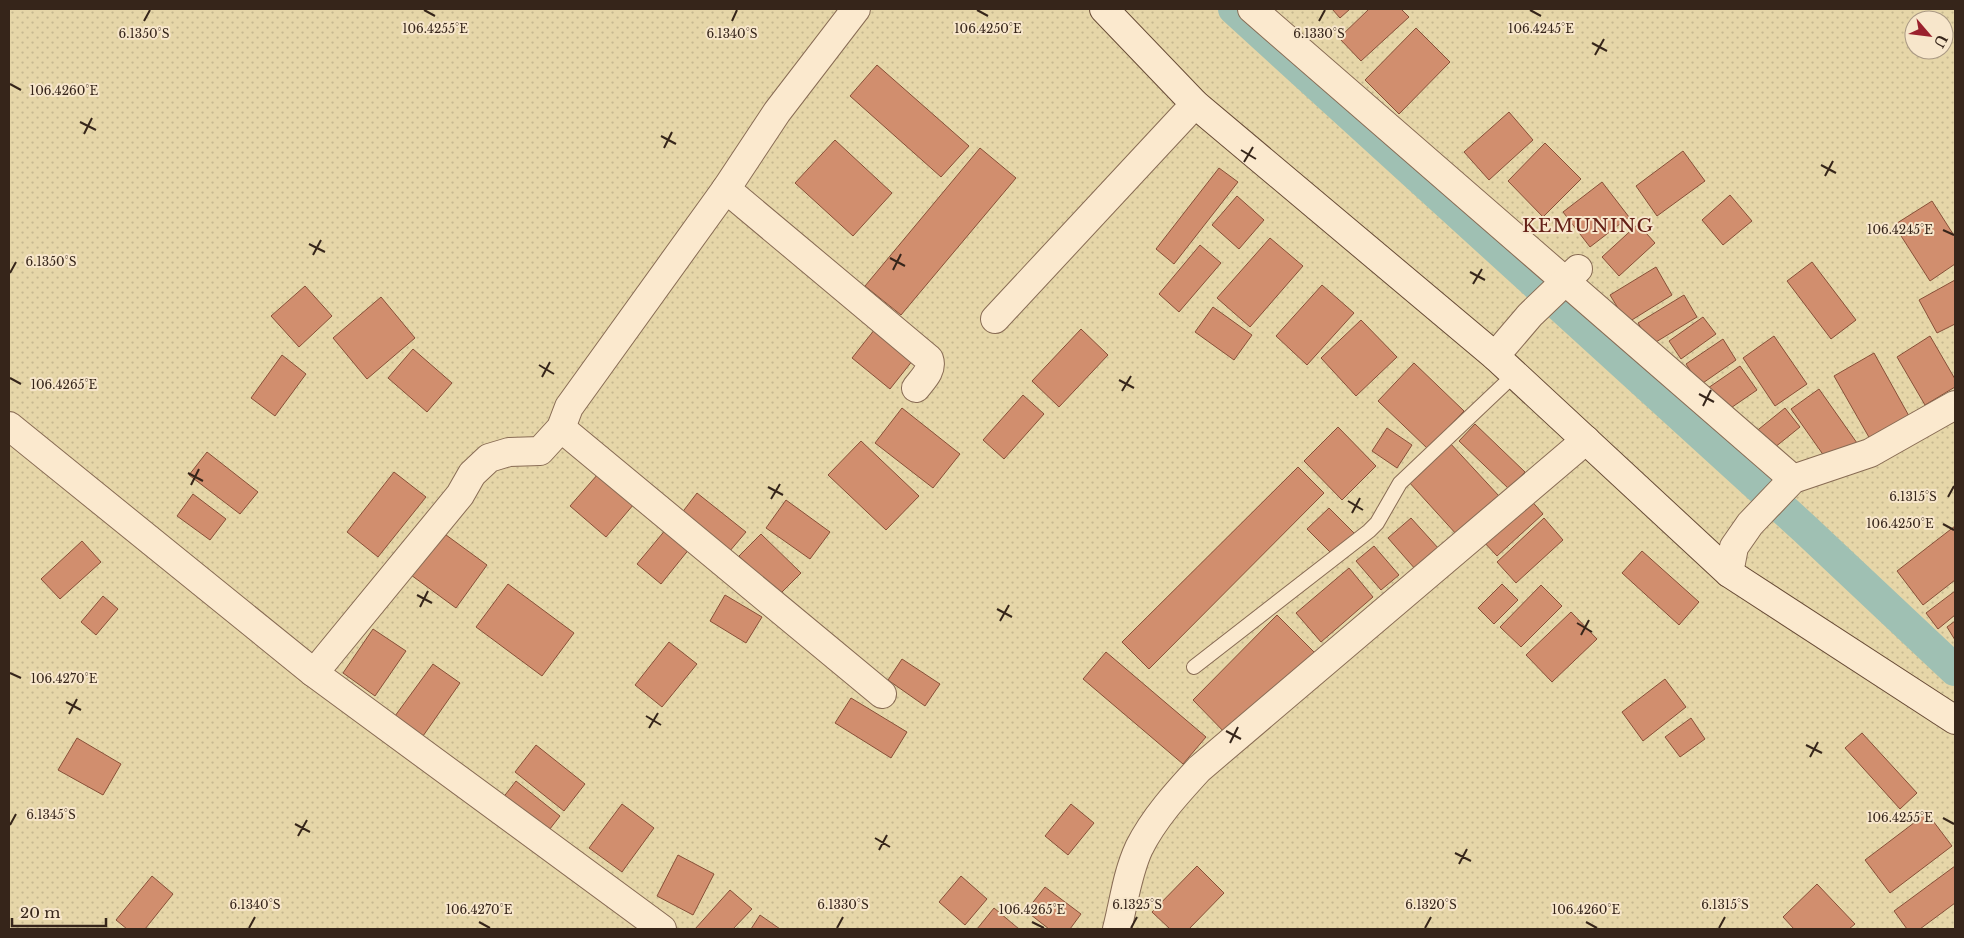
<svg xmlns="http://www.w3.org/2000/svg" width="1964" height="938" viewBox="0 0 1964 938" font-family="'Libre Baskerville',serif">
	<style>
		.farmland { fill: url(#farmland-dots); fill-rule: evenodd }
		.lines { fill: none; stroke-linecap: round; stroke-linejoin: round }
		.canal { stroke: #9fc0b3; stroke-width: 32 }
		.building { fill: #d18e6e; stroke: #885038 }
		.service-casing { stroke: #886b54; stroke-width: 16 }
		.minor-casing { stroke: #886b54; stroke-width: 30 }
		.secondary-casing { stroke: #694c37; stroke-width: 30 }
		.service { stroke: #fbe9ce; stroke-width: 14 }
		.minor { stroke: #fbe9ce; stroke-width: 28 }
		.secondary { stroke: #fbe9ce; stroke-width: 28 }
		.ticks { fill: none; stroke: #36251a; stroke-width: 2 }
		.labels { text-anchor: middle; stroke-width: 4; stroke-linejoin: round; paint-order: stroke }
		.quarter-label { font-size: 19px; letter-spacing: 1px; fill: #652017; stroke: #f7e6cb }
		.ticks-label { font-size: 12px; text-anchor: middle; fill: #36251a; stroke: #f7e6cb; stroke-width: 4; stroke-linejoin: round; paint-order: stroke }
	</style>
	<defs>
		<pattern id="farmland-dots" width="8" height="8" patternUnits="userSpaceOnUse" patternTransform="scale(1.25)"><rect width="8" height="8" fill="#e6d6a8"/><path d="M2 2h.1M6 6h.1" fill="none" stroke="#c6b890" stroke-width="1.8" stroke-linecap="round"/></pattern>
	</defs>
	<rect width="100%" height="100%" fill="#f0dbbb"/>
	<path class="farmland" d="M9 9H1955V929H9ZM1914 20H1944V50H1914Z"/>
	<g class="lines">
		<path class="canal" d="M1234 9 1805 529 1955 670"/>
	</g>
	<g class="building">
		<path d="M1332 9H1350L1340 18Z"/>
		<path d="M1369 9H1401L1409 17 1361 61 1339 38Z"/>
		<path d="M1416 28 1450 62 1399 114 1365 80Z"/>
		<path d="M877 65 969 146 941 177 850 96Z"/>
		<path d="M1509 112 1533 140 1489 180 1464 152Z"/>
		<path d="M835 140 892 193 853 236 795 183Z"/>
		<path d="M1545 143 1581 179 1543 217 1508 181Z"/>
		<path d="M980 148 1016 178 901 315 865 286Z"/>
		<path d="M1683 151 1705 181 1657 216 1636 186Z"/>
		<path d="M1219 168 1238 182 1174 264 1156 249Z"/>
		<path d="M1602 182 1629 217 1590 247 1563 212Z"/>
		<path d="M1730 195 1752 221 1723 245 1702 220Z"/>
		<path d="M1237 196 1264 220 1239 249 1212 225Z"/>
		<path d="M1932 201 1955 237V264L1930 281 1894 225Z"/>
		<path d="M1638 224 1655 243 1619 276 1602 257Z"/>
		<path d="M1270 238 1303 266 1250 327 1217 298Z"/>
		<path d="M1200 245 1221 263 1179 312 1159 294Z"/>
		<path d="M1812 262 1856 320 1831 339 1787 281Z"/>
		<path d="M1656 267 1672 295 1627 323 1610 295Z"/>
		<path d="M1955 280V324L1937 333 1919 300Z"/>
		<path d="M1322 285 1354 313 1307 365 1276 336Z"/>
		<path d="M305 286 332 316 299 347 271 316Z"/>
		<path d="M1684 295 1697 317 1651 345 1638 323Z"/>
		<path d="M381 297 415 338 367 379 333 338Z"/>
		<path d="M1213 307 1252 335 1234 360 1195 332Z"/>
		<path d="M1703 317 1716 334 1681 359 1669 341Z"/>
		<path d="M1361 320 1397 357 1356 396 1321 358Z"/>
		<path d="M875 329 913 360 890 389 852 358Z"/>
		<path d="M1081 329 1108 355 1059 407 1032 381Z"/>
		<path d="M1774 336 1807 384 1775 406 1743 358Z"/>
		<path d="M1930 336 1955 379V387L1925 405 1897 357Z"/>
		<path d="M1723 339 1736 360 1700 385 1686 364Z"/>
		<path d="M413 349 452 383 427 412 388 378Z"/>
		<path d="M1874 353 1909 416 1870 439 1834 376Z"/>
		<path d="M282 355 306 374 275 416 251 398Z"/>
		<path d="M1414 363 1464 411 1428 449 1378 401Z"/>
		<path d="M1740 366 1757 390 1725 412 1708 388Z"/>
		<path d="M1819 389 1857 443 1829 463 1791 409Z"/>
		<path d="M1023 395 1044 414 1004 459 983 440Z"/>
		<path d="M902 408 960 454 933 488 875 443Z"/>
		<path d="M1785 408 1800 427 1769 452 1754 433Z"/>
		<path d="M1475 424 1525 472 1509 489 1459 441Z"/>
		<path d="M1338 427 1376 466 1342 500 1304 461Z"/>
		<path d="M1387 428 1412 445 1397 468 1372 451Z"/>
		<path d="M861 441 919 496 886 530 828 475Z"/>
		<path d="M1449 442 1499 496 1457 535 1408 481Z"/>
		<path d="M207 452 258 492 240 514 189 475Z"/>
		<path d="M1298 467 1324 493 1149 669 1122 642Z"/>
		<path d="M394 472 426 497 378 557 347 532Z"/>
		<path d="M598 474 634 504 606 537 570 506Z"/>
		<path d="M697 493 746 532 729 552 681 514Z"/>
		<path d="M193 494 226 519 210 540 177 516Z"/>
		<path d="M1529 498 1543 514 1497 556 1482 540Z"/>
		<path d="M786 500 830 532 810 559 766 528Z"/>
		<path d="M1329 508 1355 534 1333 555 1307 529Z"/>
		<path d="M1411 518 1439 549 1416 570 1388 538Z"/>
		<path d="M1544 518 1563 540 1516 583 1497 562Z"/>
		<path d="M1955 526V580L1923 605 1897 571Z"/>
		<path d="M667 528 690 548 661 584 637 564Z"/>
		<path d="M442 532 487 565 456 608 411 575Z"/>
		<path d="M761 534 801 573 779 595 739 556Z"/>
		<path d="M82 541 101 562 60 599 41 579Z"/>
		<path d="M1374 546 1399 575 1381 590 1356 561Z"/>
		<path d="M1642 551 1699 602 1679 625 1622 573Z"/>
		<path d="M1349 568 1373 597 1321 642 1296 613Z"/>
		<path d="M508 584 574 633 542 676 476 627Z"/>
		<path d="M1502 584 1518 600 1494 624 1478 608Z"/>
		<path d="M1541 585 1562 606 1521 647 1500 627Z"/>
		<path d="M1955 591V615L1938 629 1926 613Z"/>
		<path d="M725 595 762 617 746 643 710 621Z"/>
		<path d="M103 596 118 609 96 635 81 622Z"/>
		<path d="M1571 612 1597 639 1552 682 1526 655Z"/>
		<path d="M1277 615 1315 653 1230 738 1193 700Z"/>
		<path d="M1955 621V640L1947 627Z"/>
		<path d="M373 629 406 651 375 696 343 673Z"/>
		<path d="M669 642 697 664 662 707 635 685Z"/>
		<path d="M1106 652 1206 737 1183 764 1083 679Z"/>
		<path d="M902 659 940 684 925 706 888 680Z"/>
		<path d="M433 664 460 683 423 736 395 716Z"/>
		<path d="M1665 679 1686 707 1643 741 1622 712Z"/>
		<path d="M851 698 907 732 891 758 835 723Z"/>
		<path d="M1691 718 1705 739 1680 757 1665 737Z"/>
		<path d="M1862 733 1917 793 1900 809 1845 748Z"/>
		<path d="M77 738 121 764 103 795 58 770Z"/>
		<path d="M536 745 585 784 564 811 515 772Z"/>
		<path d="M516 781 560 816 546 834 502 799Z"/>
		<path d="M622 804 654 828 622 872 589 848Z"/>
		<path d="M1071 804 1094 823 1068 855 1045 836Z"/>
		<path d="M1927 813 1952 846 1890 893 1865 860Z"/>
		<path d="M678 855 714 874 693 915 657 896Z"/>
		<path d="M1197 866 1224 893 1189 929H1170L1152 912Z"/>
		<path d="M1955 866V903L1920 929H1907L1894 911Z"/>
		<path d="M152 876 173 894 145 929H127L116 920Z"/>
		<path d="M961 876 987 899 965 925 939 902Z"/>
		<path d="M1817 884 1855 924 1849 929H1794L1783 917Z"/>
		<path d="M1045 887 1081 914 1070 929H1049L1026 911Z"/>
		<path d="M730 890 752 909 733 929H695Z"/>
		<path d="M994 908 1019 929H977Z"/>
		<path d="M760 915 780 929H751Z"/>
	</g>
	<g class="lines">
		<defs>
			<path id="service" d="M1194 667 1369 531 1377 523 1400 483 1515 374"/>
			<g id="minor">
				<path d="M1252 9 1793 479"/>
				<path d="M726 189 929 359C933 370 923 379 916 388"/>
				<path d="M995 319 1195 104"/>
				<path d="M1495 356 1530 315 1578 269"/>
				<path d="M9 426 314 673 662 929"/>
				<path d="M561 428 882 694"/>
				<path d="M1729 573 1734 547 1750 524 1793 479 1870 453 1955 405"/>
				<path d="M314 673 460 495 472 474 489 458 509 452 540 451 561 428 569 407 726 189 777 112 856 9"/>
				<path d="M1117 929C1124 902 1127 874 1139 848 1154 818 1177 793 1199 769L1586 440"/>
			</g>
			<path id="secondary" d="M1104 9 1195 104 1495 356 1729 573 1955 720"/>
		</defs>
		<use href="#service" class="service-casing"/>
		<use href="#minor" class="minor-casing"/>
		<use href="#secondary" class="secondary-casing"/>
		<use href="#service" class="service"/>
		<use href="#minor" class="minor"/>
		<use href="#secondary" class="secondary"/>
	</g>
	<path class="ticks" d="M424 10 435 16M977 10 988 16M1530 10 1541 16M144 21 150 10M732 21 737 10M1319 21 1325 10M1592 43 1607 51M1595 55 1604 39M10 84 21 90M80 122 96 130M84 134 92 118M661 136 676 144M664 148 672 132M1241 150 1256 159M1244 162 1253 147M1821 165 1836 173M1825 176 1833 161M1943 230 1954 235M309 244 325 252M313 255 321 240M890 258 905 266M893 270 901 254M1470 272 1485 280M10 273 16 262M1473 284 1482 269M539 365 554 374M542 377 550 362M10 378 21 384M1119 380 1134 388M1122 391 1131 376M1699 394 1714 402M1703 406 1711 390M188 473 203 481M191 485 199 469M768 487 783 495M1948 497 1954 486M771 499 780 484M1348 501 1363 510M1352 513 1360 498M1943 524 1954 530M417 595 432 603M420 607 428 591M997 609 1012 617M1000 621 1009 605M1577 623 1592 632M1581 635 1589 620M10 673 21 678M66 702 81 710M69 714 77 699M646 716 661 725M649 728 658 713M1226 731 1241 739M1230 743 1238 727M1806 745 1822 753M1810 757 1818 742M1943 818 1954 824M295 824 310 832M10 825 16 814M298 836 307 820M875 838 890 847M879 850 887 835M1455 853 1471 861M1459 864 1467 849M479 922 490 928M1032 922 1044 928M1586 922 1597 928M249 928 255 917M837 928 843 917M1131 928 1137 917M1425 928 1431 917M1719 928 1725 917"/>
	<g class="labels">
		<g class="quarter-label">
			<text x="1588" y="232">KEMUNING</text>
		</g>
	</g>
	<g class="ticks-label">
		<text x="988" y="33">106.4250°E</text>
		<text x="1541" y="33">106.4245°E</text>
		<text x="435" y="33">106.4255°E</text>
		<text x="144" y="38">6.1350°S</text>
		<text x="732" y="38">6.1340°S</text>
		<text x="1319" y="38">6.1330°S</text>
		<text x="64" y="95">106.4260°E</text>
		<text x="1900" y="234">106.4245°E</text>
		<text x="51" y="266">6.1350°S</text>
		<text x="64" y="389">106.4265°E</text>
		<text x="1913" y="501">6.1315°S</text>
		<text x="1900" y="528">106.4250°E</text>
		<text x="64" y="683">106.4270°E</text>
		<text x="51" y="819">6.1345°S</text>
		<text x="1900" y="822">106.4255°E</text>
		<text x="255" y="909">6.1340°S</text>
		<text x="843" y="909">6.1330°S</text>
		<text x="1137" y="909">6.1325°S</text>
		<text x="1431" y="909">6.1320°S</text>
		<text x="1725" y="909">6.1315°S</text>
		<text x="479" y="914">106.4270°E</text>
		<text x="1032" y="914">106.4265°E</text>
		<text x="1586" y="914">106.4260°E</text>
	</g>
	<rect width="1964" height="938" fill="none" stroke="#36251a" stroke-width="20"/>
	<g transform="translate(1929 35) rotate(118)"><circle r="24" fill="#f7e6cb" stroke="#aa9984"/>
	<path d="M0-4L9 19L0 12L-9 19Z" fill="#9a212d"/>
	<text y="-8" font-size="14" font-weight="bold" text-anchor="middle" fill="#36251a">U</text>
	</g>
	<path d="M12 918v8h94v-8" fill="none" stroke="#36251a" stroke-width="2.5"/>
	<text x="20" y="918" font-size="15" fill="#36251a" stroke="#f7e6cb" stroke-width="4" paint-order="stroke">20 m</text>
</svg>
